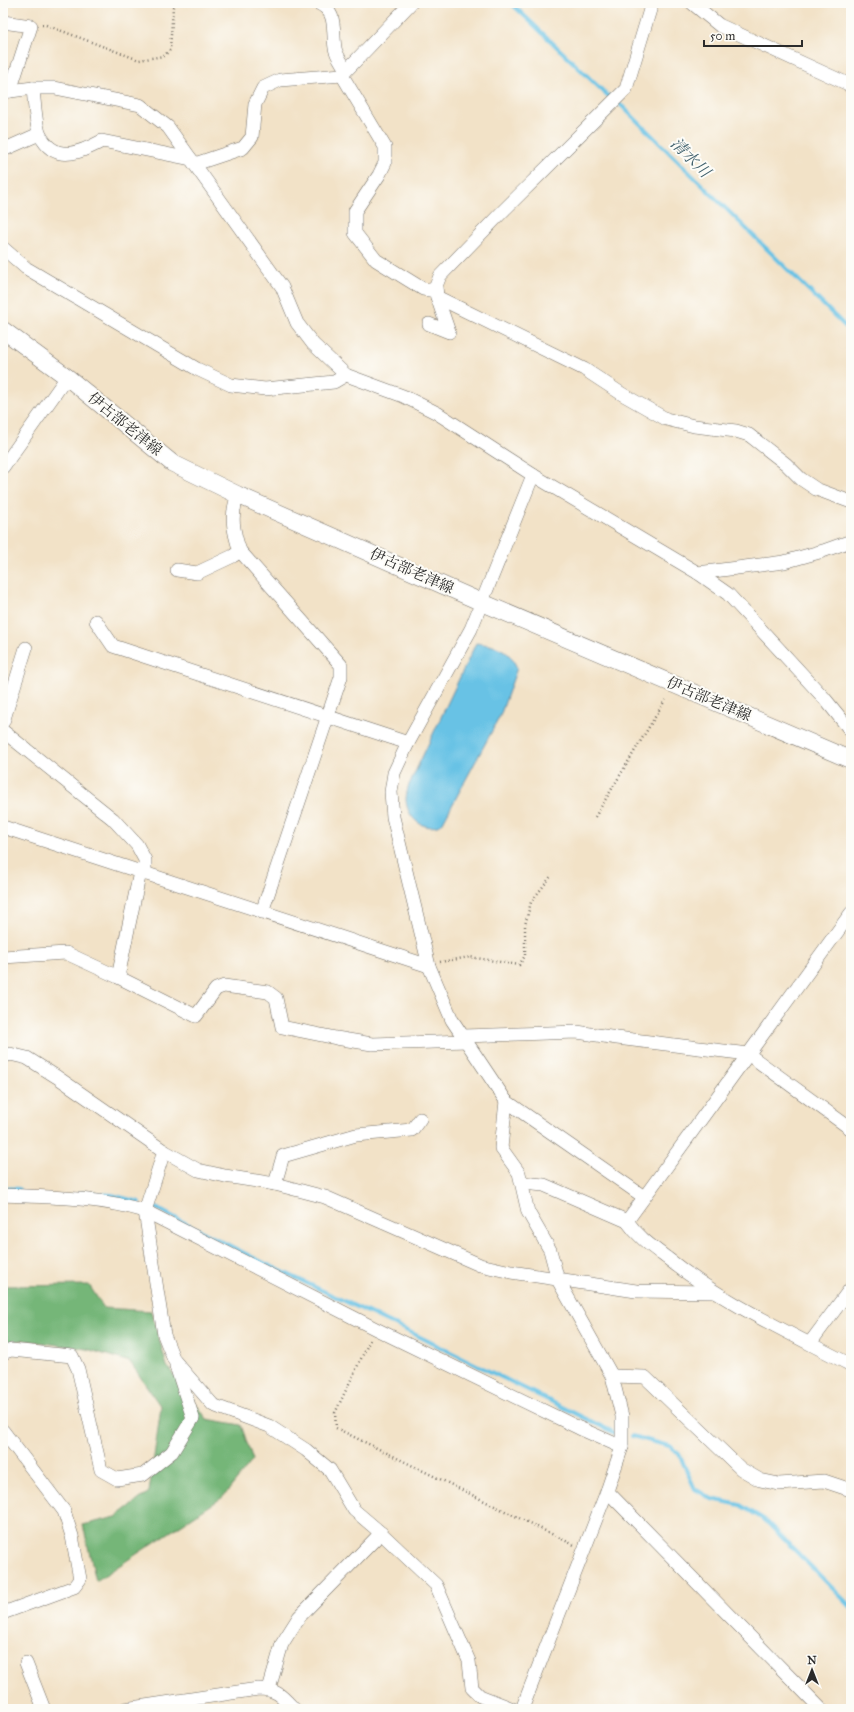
<svg xmlns="http://www.w3.org/2000/svg" width="854" height="1712" viewBox="0 0 854 1712" font-family="'IM FELL Great Primer','Noto Serif JP',serif">
	<style>
		.forest { fill: #75b678; stroke: #507052 }
		.water { fill: #67c2e5; stroke: #497688 }
		.lines { fill: none; stroke-linecap: round; stroke-linejoin: round }
		.stream { stroke: #67c2e5; stroke-width: 4 }
		.minor-casing { stroke: #716b62; stroke-width: 14 }
		.major-casing { stroke: #716b62; stroke-width: 18 }
		.path { stroke: #716b62; stroke-width: 2.5; stroke-dasharray: 1 3; stroke-linecap: butt }
		.minor { stroke: #fff; stroke-width: 13 }
		.major { stroke: #fff; stroke-width: 17 }
		.labels { text-anchor: middle; stroke-width: 4; stroke-linejoin: round; paint-order: stroke }
		.street-label { font-size: 15px; fill: #2b2b2b; stroke: #fdfcf7 }
		.water-label { font-size: 16px; font-style: italic; fill: #40606c; stroke: #fdfcf7 }
	</style>
	<rect width="100%" height="100%" fill="#fdfcf7"/>
	<filter id="ink" filterUnits="userSpaceOnUse"><feTurbulence type="fractalNoise" baseFrequency=".025" numOctaves="2"/><feDisplacementMap in="SourceGraphic" scale="8" xChannelSelector="R" yChannelSelector="G"/><feConvolveMatrix kernelMatrix="1 2 1 2 8 2 1 2 1" color-interpolation-filters="sRGB"/></filter>
	<filter id="wash" filterUnits="userSpaceOnUse"><feTurbulence type="fractalNoise" baseFrequency=".012" numOctaves="4" result="noise"/><feDisplacementMap in="SourceGraphic" scale="16" xChannelSelector="R" yChannelSelector="G"/><feGaussianBlur stdDeviation="0.9" result="paint"/><feColorMatrix in="noise" values="0 0 0 0 0 0 0 0 0 0 0 0 0 0 0 0 0 1.4 0 .05"/><feComposite in="paint" operator="in"/></filter>
	<g filter="url(#wash)">
		<rect width="100%" height="100%" fill="#f2e2c7"/>
		<path class="forest" d="M89 1285 104 1308 151 1311 167 1366 207 1419 241 1425 253 1460 223 1497 96 1581 83 1525 116 1517 149 1492 161 1407 130 1362 87 1349 23 1340 3 1343V1286Z"/>
		<path class="water" d="M476 643C496 646 508 647 517 668L500 716 442 824C425 833 407 819 406 800 406 796 407 792 408 787Z"/>
		<g class="lines">
			<g class="stream">
				<path d="M511 3 606 94 623 107 851 332"/>
				<path d="M3 1188 19 1189"/>
				<path d="M82 1193 112 1195 139 1202"/>
				<path d="M154 1207 260 1261 416 1335 615 1433"/>
				<path d="M632 1436 669 1446 679 1454 695 1489 712 1499 740 1505 765 1520 851 1607"/>
			</g>
		</g>
	</g>
	<g filter="url(#ink)">
		<g class="lines">
			<defs>
				<g id="minor">
					<path d="M318 3C338 12 332 29 335 48 336 55 343 64 346 70"/>
					<path d="M692 3 719 25 848 84 851 87"/>
					<path d="M3 22 31 26 10 91"/>
					<path d="M342 75 385 147V163L379 175 355 211V233L376 260 423 289 436 291"/>
					<path d="M33 88C34 99 36 127 40 135 55 164 80 153 102 141L191 159"/>
					<path d="M3 92 33 88H55L140 105 168 127 282 287 297 323 313 344 346 375 403 396 437 413 533 475 698 573 728 594 825 699 851 731"/>
					<path d="M3 150 39 134"/>
					<path d="M195 164 243 148 252 137 255 104 263 88 280 80 342 75 411 3"/>
					<path d="M3 248 26 268 197 369 231 385 265 389 334 382 346 375"/>
					<path d="M437 297 584 369 622 394 666 419 694 426 736 431 749 435 786 464 801 479 816 489 851 502"/>
					<path d="M429 324 449 332 437 297 436 286 440 276 502 212 626 89 652 3"/>
					<path d="M3 467 67 377"/>
					<path d="M238 495C230 515 233 531 240 551L341 665V677L262 912"/>
					<path d="M177 570 197 573 233 556 240 551"/>
					<path d="M698 573 784 562 823 551 851 541"/>
					<path d="M96 621 113 646 408 743"/>
					<path d="M3 722 26 648"/>
					<path d="M3 731 113 819 137 845 145 860V874"/>
					<path d="M3 827 429 966"/>
					<path d="M851 913 627 1221C638 1237 651 1246 667 1258 722 1302 788 1332 851 1365"/>
					<path d="M3 957 66 953 118 977 196 1016 216 989 224 986 268 992 276 998 282 1027 336 1038 372 1044 467 1041"/>
					<path d="M118 977 140 872"/>
					<path d="M464 1036 577 1032 617 1038 748 1054 851 1129"/>
					<path d="M3 1057 10 1054 27 1058 57 1077 164 1151 198 1170 225 1176 275 1184 325 1197 480 1265 511 1272 636 1291 713 1292"/>
					<path d="M506 1101 644 1197"/>
					<path d="M164 1151 145 1211 164 1335 174 1360 213 1405 269 1426 306 1450 330 1470 354 1510 381 1533 436 1585 469 1661 472 1688 480 1696 513 1709"/>
					<path d="M522 1183 544 1185 627 1221"/>
					<path d="M275 1184 283 1156 356 1135 412 1130 420 1119"/>
					<path d="M3 1195C51 1197 98 1197 145 1211L376 1329 579 1428 622 1447"/>
					<path d="M810 1343 851 1288"/>
					<path d="M3 1353 11 1350 72 1356 78 1369 101 1470 117 1479 143 1475 172 1452 193 1418 176 1366"/>
					<path d="M612 1376 645 1377 741 1469 760 1480 779 1484 824 1481 851 1490"/>
					<path d="M3 1431 64 1511 72 1536 80 1579 74 1587 3 1613"/>
					<path d="M607 1491 821 1709"/>
					<path d="M26 1663 44 1709"/>
					<path d="M269 1689 282 1644 299 1617 381 1533"/>
					<path d="M125 1709 258 1689C277 1689 282 1696 294 1709"/>
					<path d="M522 1709 607 1491 622 1447V1416L612 1376 558 1280 550 1250 528 1212 519 1173 501 1148 506 1101 452 1020 429 966 393 817 391 792 394 773 408 743 471 629 533 475"/>
				</g>
				<path id="major" d="M3 330 67 377 172 463 238 495 481 602 851 760"/>
			</defs>
			<use href="#minor" class="minor-casing"/>
			<use href="#major" class="major-casing"/>
			<g class="path">
				<path d="M42 25H46L139 60 164 56 170 50 173 7 176 3"/>
				<path d="M595 817 667 697"/>
				<path d="M440 962 470 957 519 965 525 956V925L531 902 552 875"/>
				<path d="M370 1340 335 1413 336 1428 574 1545"/>
			</g>
			<use href="#minor" class="minor"/>
			<use href="#major" class="major"/>
		</g>
	</g>
	<g class="labels">
		<g class="street-label">
			<text transform="translate(125 424) rotate(39)" y="5">伊古部老津線</text>
			<text transform="translate(412 571) rotate(24)" y="5">伊古部老津線</text>
			<text transform="translate(709 699) rotate(23)" y="5">伊古部老津線</text>
		</g>
		<g class="water-label">
			<text transform="translate(691 157) rotate(45)" y="6">清水川</text>
		</g>
	</g>
	<rect width="854" height="1712" fill="none" stroke="#fdfcf7" stroke-width="16"/>
	<g transform="translate(812 1670)" stroke="#fdfcf7" stroke-width="3" paint-order="stroke">
	<path d="M0-3L7 15L0 10L-7 15Z" fill="#2b2b2b"/>
	<text y="-6" font-size="11" font-weight="bold" text-anchor="middle" fill="#2b2b2b">N</text>
	</g>
	<path d="M704 40v6h98v-6" fill="none" stroke="#2b2b2b" stroke-width="2"/>
	<text x="710" y="40" font-size="12" fill="#2b2b2b" stroke="#fdfcf7" stroke-width="3" paint-order="stroke">50 m</text>
</svg>
